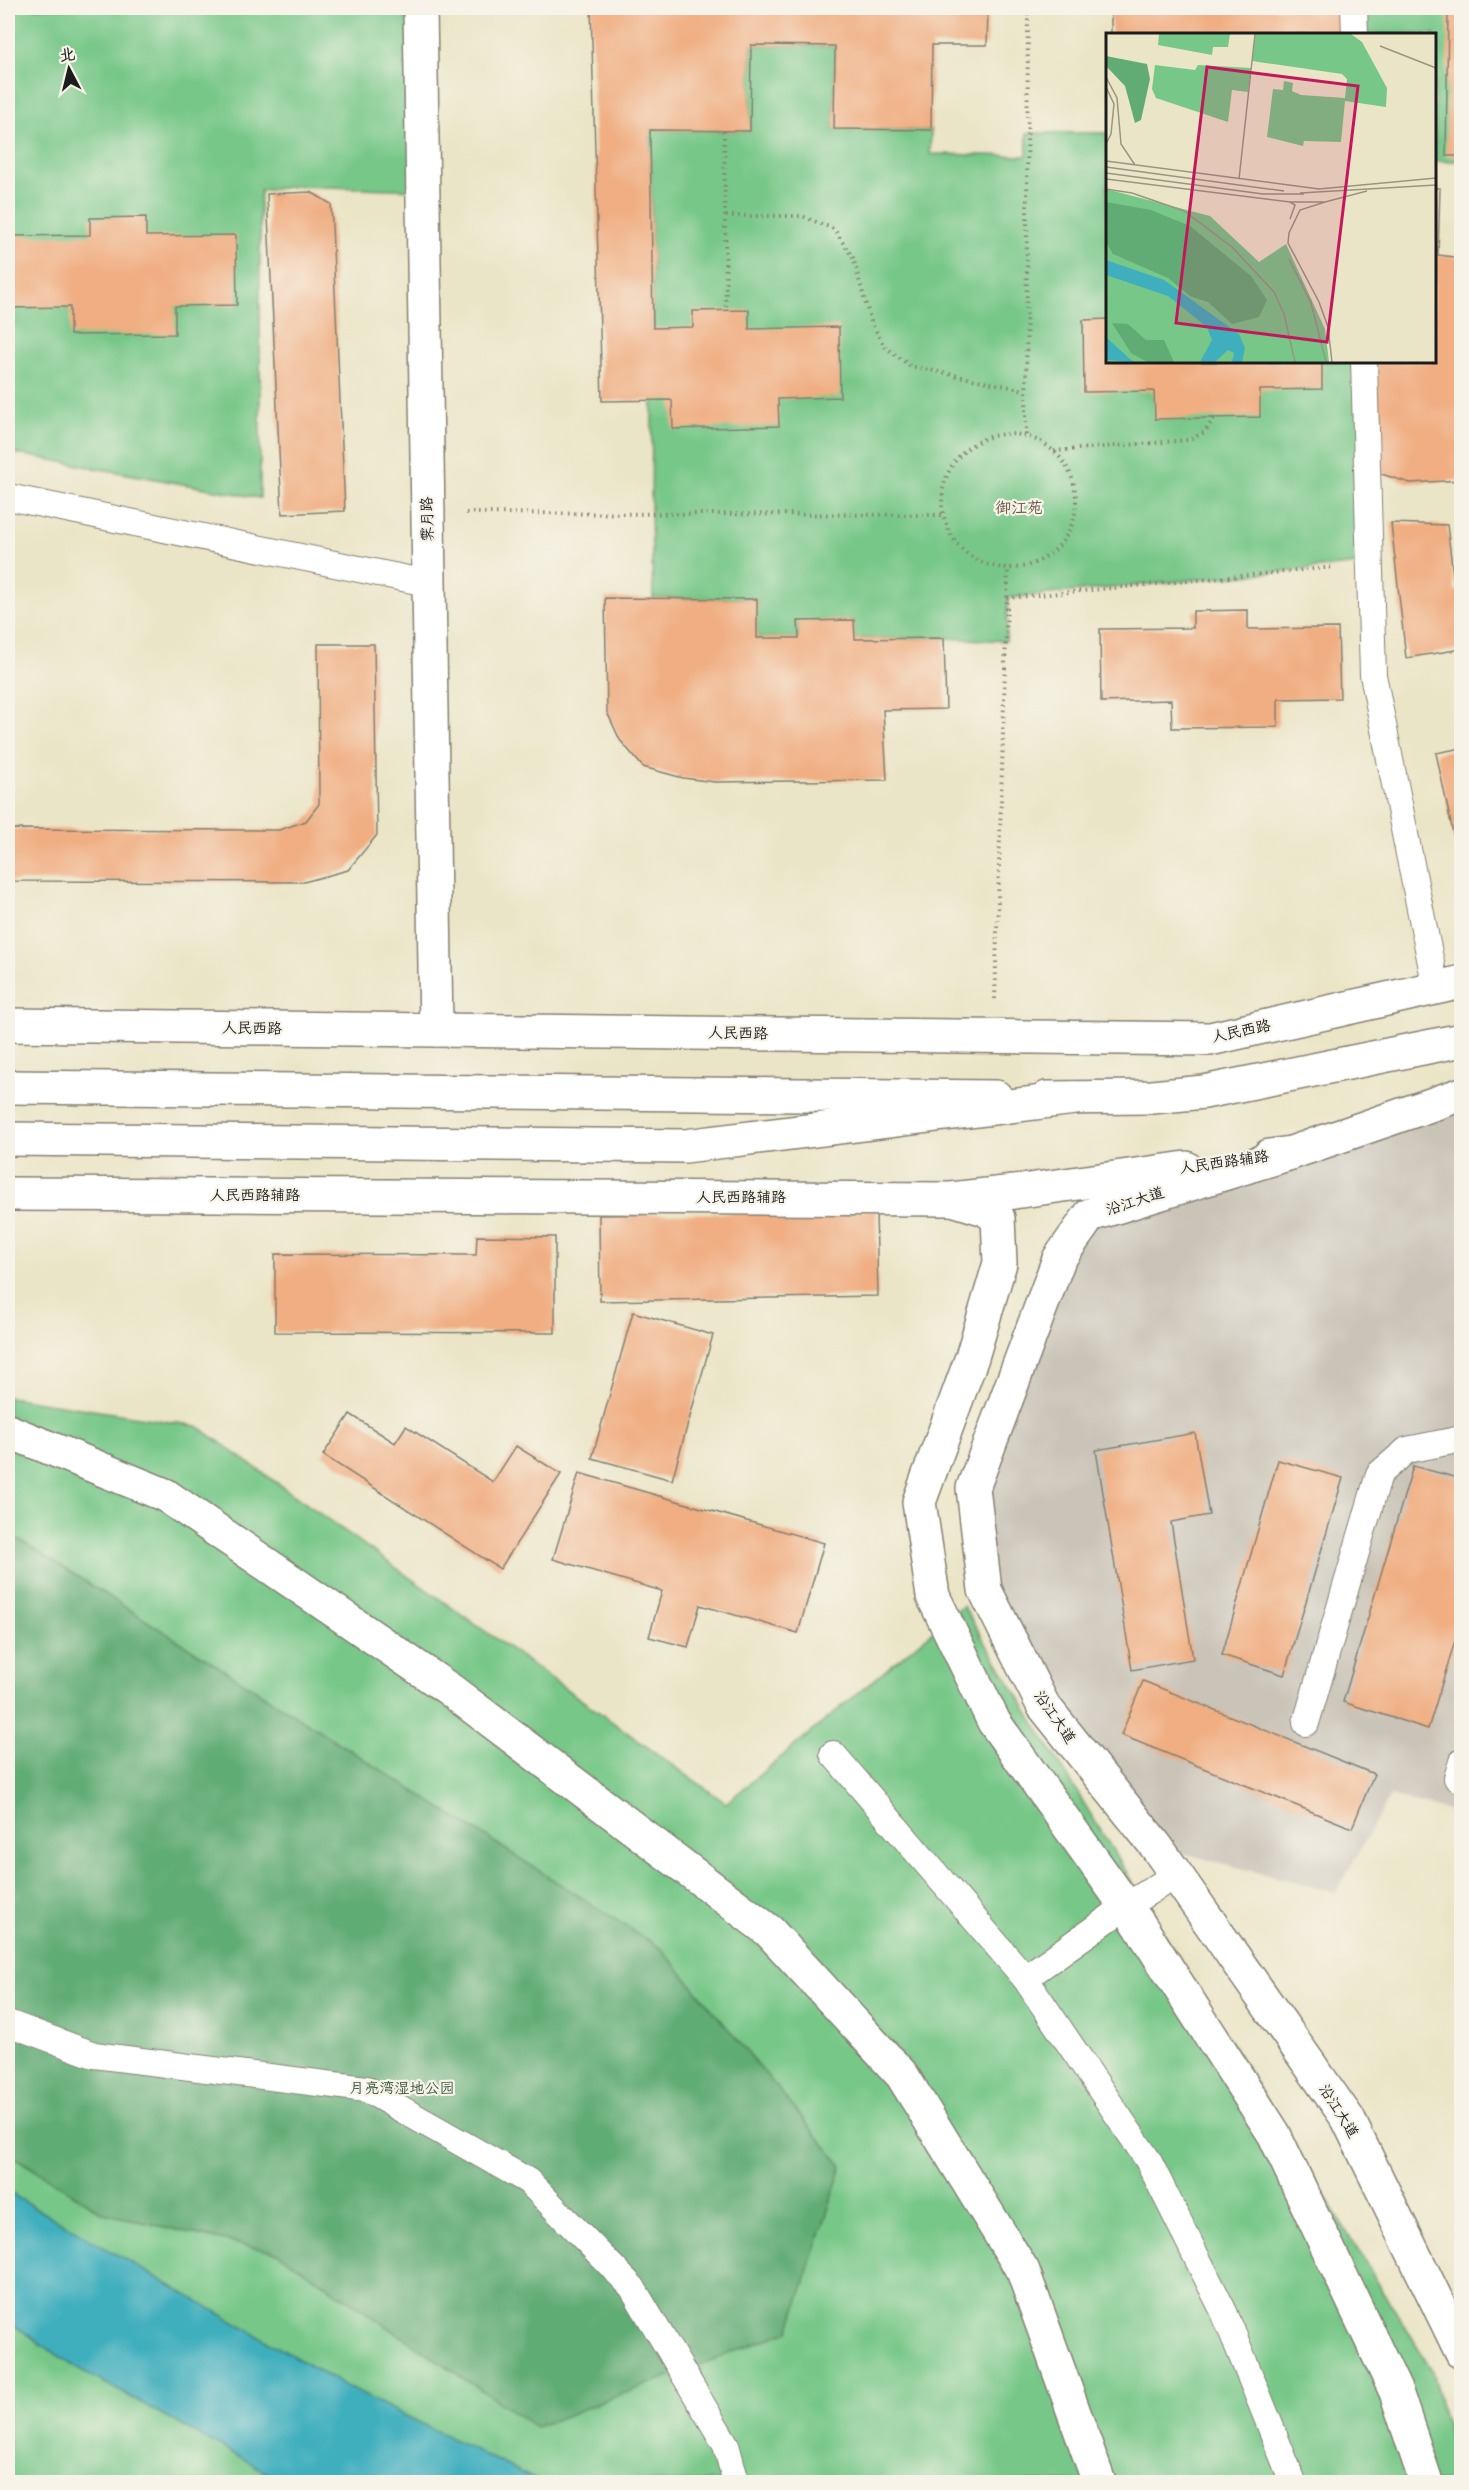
<svg xmlns="http://www.w3.org/2000/svg" width="1469" height="2490" viewBox="0 0 1469 2490" font-family="Delius,'LXGW WenKai TC',sans-serif">
	<style>
		.industrial { fill: #c9c3b8 }
		.green { fill: #77c788; stroke: #4a7252; stroke-width: 1.5 }
		.forest { fill: #61ac74; stroke: #3e6448; stroke-width: 1.5 }
		.water { fill: #40afbd; stroke: #2e666c; stroke-width: 1.5 }
		.building { fill: #f0ae82 }
		.lines { fill: none; stroke-linecap: round; stroke-linejoin: round }
		.lane-casing { stroke: #848072; stroke-width: 28 }
		.street-casing { stroke: #848072; stroke-width: 36 }
		.secondary-casing { stroke: #848072; stroke-width: 36 }
		.primary-casing { stroke: #848072; stroke-width: 36 }
		.highway-casing { stroke: #848072; stroke-width: 36 }
		.path { stroke: #848072; stroke-width: 4; stroke-dasharray: 1.5 4.5; stroke-linecap: butt }
		.lane { stroke: #fff; stroke-width: 26 }
		.street { stroke: #fff; stroke-width: 33 }
		.secondary { stroke: #fff; stroke-width: 33 }
		.primary { stroke: #fff; stroke-width: 33 }
		.highway { stroke: #fff; stroke-width: 33 }
		.labels { text-anchor: middle; stroke-width: 4.5; stroke-linejoin: round; paint-order: stroke }
		.street-label { font-size: 15px; fill: #1c1c1c; stroke: #f7f3e8 }
		.park-label { font-size: 15px; fill: #3c5842; stroke: #f7f3e8 }
		.neighbourhood-label { font-size: 16px; fill: #664f40; stroke: #f7f3e8 }
		.inset-road { fill: none; stroke: #989583; stroke-width: 1.5 }
		.view { fill: #c2185b; fill-opacity: 0.15; stroke: #c2185b; stroke-width: 3 }
		.inset-edge { fill: none; stroke: #1c1c1c; stroke-width: 3 }
	</style>
	<rect width="100%" height="100%" fill="#f7f3e8"/>
	<filter id="ink" filterUnits="userSpaceOnUse"><feTurbulence type="fractalNoise" baseFrequency=".0167" numOctaves="2"/><feDisplacementMap in="SourceGraphic" scale="12" xChannelSelector="R" yChannelSelector="G"/><feConvolveMatrix kernelMatrix="1 2 1 2 8 2 1 2 1" color-interpolation-filters="sRGB"/></filter>
	<filter id="wash" filterUnits="userSpaceOnUse"><feTurbulence type="fractalNoise" baseFrequency=".008" numOctaves="4" result="noise"/><feDisplacementMap in="SourceGraphic" scale="24" xChannelSelector="R" yChannelSelector="G"/><feGaussianBlur stdDeviation="1.35" result="paint"/><feColorMatrix in="noise" values="0 0 0 0 0 0 0 0 0 0 0 0 0 0 0 0 0 1.4 0 .05"/><feComposite in="paint" operator="in"/></filter>
	<g filter="url(#wash)">
		<rect width="100%" height="100%" fill="#ebe5c7"/>
		<path class="industrial" d="M1461 1094V1814L1390 1796 1336 1893 1156 1846 985 1590 973 1488 1090 1215Z"/>
		<g class="green">
			<path d="M8 8H420L422 190 296 186 260 191V498L8 452Z"/>
			<path d="M1354 8H1461V161H1435L1434 34H1355Z"/>
			<path d="M751 45 835 46 834 129 931 130 930 154 1027 156V133H1107L1108 362H1364L1370 563 1008 598 1006 641 944 638 855 639 854 620 798 622 799 638H757V599L653 598 651 513 653 328 650 130 750 131Z"/>
			<path d="M8 1397 197 1426 726 1803 963 1606 1432 2371 1460 2482H8Z"/>
		</g>
		<path class="forest" d="M8 1537 20 1540 662 1949 842 2166 789 2331 536 2427 278 2253 103 2213 8 2153Z"/>
		<path class="water" d="M8 2192 347 2387 540 2482H285L72 2365 8 2321Z"/>
		<g id="blocks">
			<g class="building">
				<path d="M591 8H988L987 45H932L931 130 834 129 835 46 751 45 750 131 650 130 653 328 693 327V311L749 310V329L839 327 840 397 778 399 779 426 673 429 672 400 602 401Z"/>
				<rect x="1111" y="8" width="238" height="26"/>
				<path d="M1448 8H1462V156H1446Z"/>
				<path d="M1434 188H1440L1438 255 1462 258V480L1410 483 1378 473 1376 362H1434Z"/>
				<path d="M311 192 331 204 345 511 282 514 267 194Z"/>
				<path d="M146 217V236L236 235 237 305 175 306V334L70 335V307L8 308V236L90 235V218Z"/>
				<path d="M1108 319V362H1322V389L1260 390V417L1155 419 1154 391 1084 392 1083 320Z"/>
				<path d="M1391 523 1447 525 1455 591 1462 590V649L1406 658Z"/>
				<path d="M605 598 757 599V638H799L798 621 854 620 855 639 944 638 946 709 883 710 887 780 715 782 683 778 643 767 620 740 607 712Z"/>
				<path d="M1248 610V629L1338 628 1340 698 1278 699V727L1172 728 1171 700 1101 702 1100 629 1193 628V611Z"/>
				<path d="M318 644H374L377 835 348 870 304 882 8 881V829L279 830 306 821 319 804Z"/>
				<path d="M1462 748V846L1456 847 1436 753Z"/>
				<path d="M876 1211 878 1296 600 1301 599 1215Z"/>
				<path d="M477 1236 555 1237V1333L275 1332V1254L476 1255Z"/>
				<path d="M633 1312 713 1335 672 1480 592 1458Z"/>
				<path d="M350 1414 395 1443 406 1426 493 1482 516 1446 561 1474 500 1569 323 1455Z"/>
				<path d="M1195 1433 1209 1515 1171 1522 1193 1659 1132 1670 1096 1450Z"/>
				<path d="M1278 1460 1343 1478 1284 1675 1222 1655Z"/>
				<path d="M1413 1466 1462 1479V1618L1428 1729 1343 1702Z"/>
				<path d="M579 1473 824 1543 798 1633 700 1605 688 1647 649 1637 662 1591 553 1559Z"/>
				<path d="M1143 1681 1374 1774 1352 1828 1121 1735Z"/>
			</g>
		</g>
	</g>
	<g filter="url(#ink)">
		<use href="#blocks" fill-opacity="0" stroke="#848072" stroke-width="1.5"/>
		<g class="lines">
			<defs>
				<g id="lane">
					<path d="M1354 8 1355 34"/>
					<path d="M1364 362 1373 675 1436 988"/>
					<path d="M8 497 427 583"/>
					<path d="M1306 1723 1379 1474 1407 1450 1462 1439"/>
					<path d="M833 1754 1025 1978 1148 2160 1224 2312 1293 2482"/>
					<path d="M1457 1778 1462 1762"/>
					<path d="M1025 1978 1126 1906 1176 1875"/>
					<path d="M8 2023 94 2055 366 2089 528 2181 632 2287 726 2445 736 2482"/>
				</g>
				<path id="street" d="M420 8 436 1030"/>
				<g id="secondary">
					<path d="M1291 1153 1090 1215 1059 1259 973 1488 985 1590 1043 1705 1156 1846 1348 2119 1462 2353"/>
					<path d="M1269 1156 1291 1153 1462 1094"/>
					<path d="M8 1194 951 1199 1014 1192 1186 1168"/>
					<path d="M956 1200 985 1209 998 1218 1000 1263 972 1357 919 1502 933 1596 994 1722 1138 1923 1274 2134 1396 2392 1426 2482"/>
					<path d="M8 1431 165 1495 449 1689 769 1931 902 2075 1023 2271 1099 2482"/>
				</g>
				<g id="primary">
					<path d="M8 1025 1210 1039 1462 982"/>
					<path d="M8 1087 996 1097"/>
					<path d="M1047 1098 1152 1097 1204 1092 1462 1040"/>
				</g>
				<path id="highway" d="M8 1139 685 1146 1075 1098"/>
			</defs>
			<use href="#lane" class="lane-casing"/>
			<use href="#street" class="street-casing"/>
			<use href="#secondary" class="secondary-casing"/>
			<use href="#primary" class="primary-casing"/>
			<use href="#highway" class="highway-casing"/>
			<g class="path">
				<path d="M724 131 726 310"/>
				<path d="M726 216H802L834 229 853 258 871 322 884 346 910 366 1025 390"/>
				<circle cx="1009" cy="501" r="67"/>
				<path d="M1026 435 1028 8"/>
				<path d="M1054 451 1188 440 1205 432 1214 418"/>
				<path d="M466 513 942 515"/>
				<path d="M1007 598 1335 567"/>
				<path d="M995 999 1008 569"/>
			</g>
			<use href="#lane" class="lane"/>
			<use href="#street" class="street"/>
			<use href="#secondary" class="secondary"/>
			<use href="#primary" class="primary"/>
			<use href="#highway" class="highway"/>
		</g>
	</g>
	<g class="labels">
		<g class="street-label">
			<text transform="translate(427 519) rotate(-91)" y="5">霁月路</text>
			<text transform="translate(252 1028) rotate(1)" y="5">人民西路</text>
			<text transform="translate(1241 1031) rotate(-12)" y="5">人民西路</text>
			<text transform="translate(738 1033) rotate(1)" y="5">人民西路</text>
			<text transform="translate(1224 1162) rotate(-8)" y="5">人民西路辅路</text>
			<text x="255" y="1200">人民西路辅路</text>
			<text x="741" y="1202">人民西路辅路</text>
			<text transform="translate(1135 1201) rotate(-18)" y="5">沿江大道</text>
			<text transform="translate(1055 1717) rotate(55)" y="5">沿江大道</text>
			<text transform="translate(1339 2111) rotate(58)" y="5">沿江大道</text>
		</g>
		<g class="park-label">
			<text x="402" y="2093">月亮湾湿地公园</text>
		</g>
		<g class="neighbourhood-label">
			<text x="1019" y="513">御江苑</text>
		</g>
	</g>
	<g transform="translate(1106 33)">
		<rect width="330" height="330" fill="#ebe5c7"/>
		<path d="M53 1H124L122 14H107L106 22 52 12ZM149 1H245L256 9 281 55 280 74 239 68 235 109 198 108 197 113 161 104 167 56 177 57 178 48 187 50 186 58 195 62 239 65 241 46 236 41 146 28ZM49 32 89 37 92 32 145 35 142 59 126 57 122 89 50 65 46 56ZM0 156 104 183 153 229 180 211 219 296 223 329H0Z" fill="#77c788"/>
		<path d="M0 23 41 31 44 46 35 87 29 90 19 53 0 33ZM0 169 45 177 84 193 145 243 161 267 153 284 126 291 102 269 84 263 62 245 7 221 0 209ZM6 290 22 291 40 307H58L68 329H41L25 320Z" fill="#61ac74"/>
		<path d="M0 227 58 247 133 301 139 315 136 329H126L128 320 122 317 109 329H94L106 307 101 294 62 263 0 242ZM0 304 24 326 28 329 0 327Z" fill="#40afbd"/>
		<path class="inset-road" d="M274 13 330 35M0 44 11 65 15 111 29 132M0 54 8 71 5 101 0 111M0 128 213 156 330 145M0 134 178 158M0 140 157 161H198M0 146 184 169H219L261 158M133 146 149 1M0 156 26 160 78 178 126 214 168 259 178 281 189 329M194 160 330 152M219 169 194 177 183 200 182 210 213 269 222 294 226 329M184 186 189 172 184 169M183 226 205 270 220 329"/>
		<path class="view" d="M101 34 252 53 221 309 70 290Z"/>
		<rect width="330" height="330" class="inset-edge"/>
	</g>
	<rect width="1469" height="2490" fill="none" stroke="#f7f3e8" stroke-width="30"/>
	<g transform="translate(69 69) rotate(353)" stroke="#f7f3e8" stroke-width="4.5" paint-order="stroke">
	<path d="M0-4.5L10 22L0 15L-10 22Z" fill="#1c1c1c"/>
	<text y="-9" font-size="16" font-weight="bold" text-anchor="middle" fill="#1c1c1c">北</text>
	</g>
</svg>
